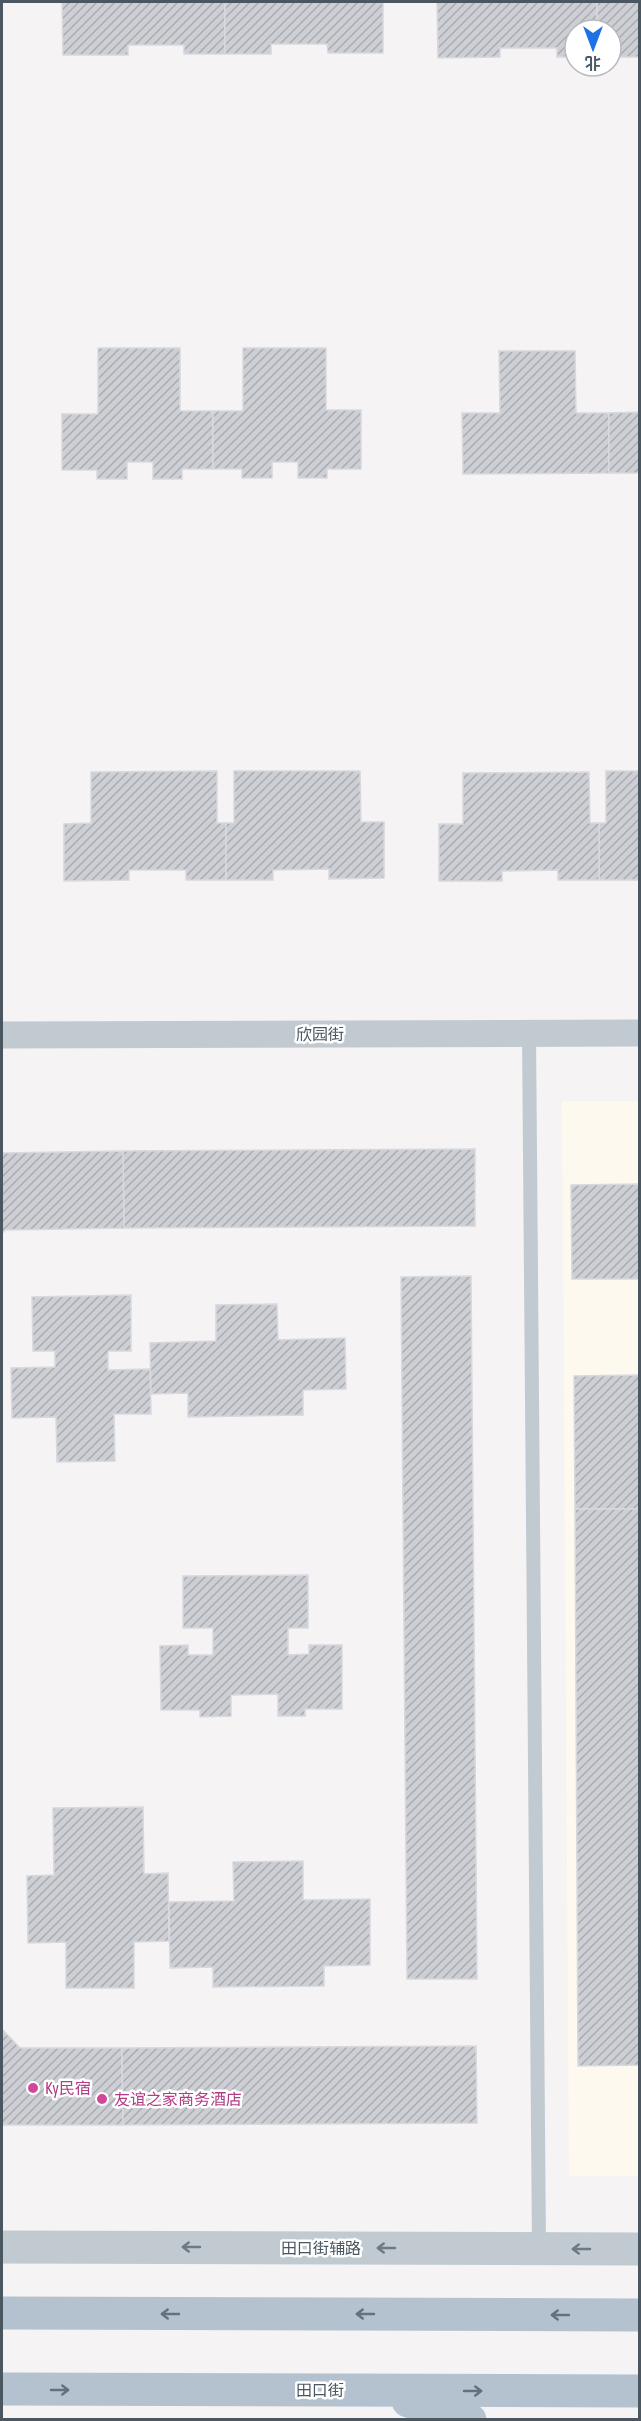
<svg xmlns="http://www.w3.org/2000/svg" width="641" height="2421" viewBox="0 0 641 2421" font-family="'Asap Condensed','Noto Sans SC',sans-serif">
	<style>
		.commercial { fill: #fdf9ef }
		.building { fill: url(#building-hatch); stroke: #d7d9de; stroke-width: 1.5 }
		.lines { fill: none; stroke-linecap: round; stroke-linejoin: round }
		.service { stroke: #c1cad1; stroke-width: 14 }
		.minor { stroke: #c1cad1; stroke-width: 27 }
		.tertiary { stroke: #c1cad1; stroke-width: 33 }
		.primary { stroke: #b4c2d0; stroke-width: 33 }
		.oneway { stroke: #6e7982 }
		.oneway2 { stroke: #64717c }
		.hotel-dot { fill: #d1479c; stroke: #fff; stroke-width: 2 }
		.labels { text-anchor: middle; stroke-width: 5; stroke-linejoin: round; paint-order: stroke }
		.street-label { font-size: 16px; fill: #4a5660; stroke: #fff }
		.hotel-label { font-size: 16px; fill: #b23c85; stroke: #fff; text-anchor: start }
	</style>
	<defs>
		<pattern id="building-hatch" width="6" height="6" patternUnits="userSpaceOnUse" patternTransform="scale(1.5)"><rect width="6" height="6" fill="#cdcfd5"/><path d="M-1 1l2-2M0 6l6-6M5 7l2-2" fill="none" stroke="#a8abb0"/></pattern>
	</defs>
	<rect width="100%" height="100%" fill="#f5f3f3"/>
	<path class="commercial" d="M562 1101H639V2176H569Z"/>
	<g class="building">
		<path d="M62 2H225V54H184V45H128V55H63Z"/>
		<path d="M225 2H383V53H328L327 44H271V54H225Z"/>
		<path d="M437 2H597V30H575V57H557V48H500V57L438 58Z"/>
		<path d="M597 2H640V57H611V30H597Z"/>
		<path d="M98 348H180V411H213V469H182V479H153V462H127V479H97V470H62V414H98Z"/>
		<path d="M243 348H326V410H361V469H327V478H298V462H272V478H242V469H213V411H243Z"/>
		<path d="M499 351H575L576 413H609V473L463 474 462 413H500Z"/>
		<path d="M640 412V473H609V413Z"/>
		<path d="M217 771V823H226V880H186V870H129V880L64 881V824L91 823V772Z"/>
		<path d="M234 771H360L361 822H384V878L329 879V869L273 870V880H226V823H234Z"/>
		<path d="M606 771H640V880H599V823H606Z"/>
		<path d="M589 772 590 823H599V880H558V870L502 871V881H439V824H463V773Z"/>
		<path d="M475 1149V1226L124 1228 123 1151Z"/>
		<path d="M123 1151 124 1228 5 1230 2 1234V1153Z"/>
		<path d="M640 1184V1279H572L571 1185Z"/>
		<path d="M471 1276 477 1979H407L401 1277Z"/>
		<path d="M131 1295V1351H108V1370L150 1369 151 1414H114L115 1461 57 1462 56 1417 12 1418 11 1368 55 1367V1351H33L32 1297Z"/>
		<path d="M277 1304 278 1340 345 1338 346 1389 303 1390V1415L188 1417V1393L151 1394 150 1343 216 1341V1305Z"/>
		<path d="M640 1375V1509H575L574 1376Z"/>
		<path d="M575 1509H640V2065L578 2066Z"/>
		<path d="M308 1575V1628H288V1655L309 1654V1645H342V1709H305V1716H278V1694L231 1695V1716L200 1717V1710H161L160 1646 188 1645V1655H213V1628H183V1576Z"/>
		<path d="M143 1807 144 1874 168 1873 169 1941 134 1942V1988H66V1942L28 1943 27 1876 54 1875 53 1808Z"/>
		<path d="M303 1861V1900L370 1899V1965L324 1966V1986L213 1987V1967L170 1968 169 1902 234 1901 233 1862Z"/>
		<path d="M2 2029 20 2048H122L123 2125H2Z"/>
		<path d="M476 2046 477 2123 123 2125 122 2048Z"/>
	</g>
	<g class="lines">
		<path class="service" d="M529 1033 539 2248"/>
		<path class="minor" d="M2 1035 640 1033"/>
		<path class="tertiary" d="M2 2247 640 2249"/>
		<g class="primary">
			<path d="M2 2313 640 2315"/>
			<path d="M2 2389 640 2391"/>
			<path d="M408 2401 470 2420"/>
		</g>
	</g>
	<defs><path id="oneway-shaft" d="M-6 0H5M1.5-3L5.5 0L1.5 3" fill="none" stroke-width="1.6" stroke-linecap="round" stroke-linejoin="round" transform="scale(1.5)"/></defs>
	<g class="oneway">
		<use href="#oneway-shaft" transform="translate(191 2247) rotate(-180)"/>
		<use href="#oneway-shaft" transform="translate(386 2248) rotate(-180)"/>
		<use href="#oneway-shaft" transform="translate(581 2249) rotate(-180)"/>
	</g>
	<g class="oneway2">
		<use href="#oneway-shaft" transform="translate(170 2314) rotate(-180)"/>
		<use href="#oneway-shaft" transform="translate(365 2314) rotate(-180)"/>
		<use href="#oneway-shaft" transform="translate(560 2315) rotate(-180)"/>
		<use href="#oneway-shaft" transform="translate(60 2390)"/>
		<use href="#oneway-shaft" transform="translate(473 2391)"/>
	</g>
	<g class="hotel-dot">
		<circle cx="33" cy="2088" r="6"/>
		<circle cx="102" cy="2099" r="6"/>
	</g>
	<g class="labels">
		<g class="street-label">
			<text x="320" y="1040">欣园街</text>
			<text x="321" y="2254">田口街辅路</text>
			<text x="320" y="2396">田口街</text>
		</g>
		<g class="hotel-label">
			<text x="45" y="2094">Ky民宿</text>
			<text x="114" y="2105">友谊之家商务酒店</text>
		</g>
	</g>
	<rect width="641" height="2421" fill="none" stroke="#4a5660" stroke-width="6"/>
	<g transform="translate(593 48) rotate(180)"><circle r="28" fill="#ffffff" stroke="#b7bbbf" stroke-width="1.5"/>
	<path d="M0-4.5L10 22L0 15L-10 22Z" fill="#1e71e4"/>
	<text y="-9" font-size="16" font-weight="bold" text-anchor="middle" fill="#4a5660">北</text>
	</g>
</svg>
